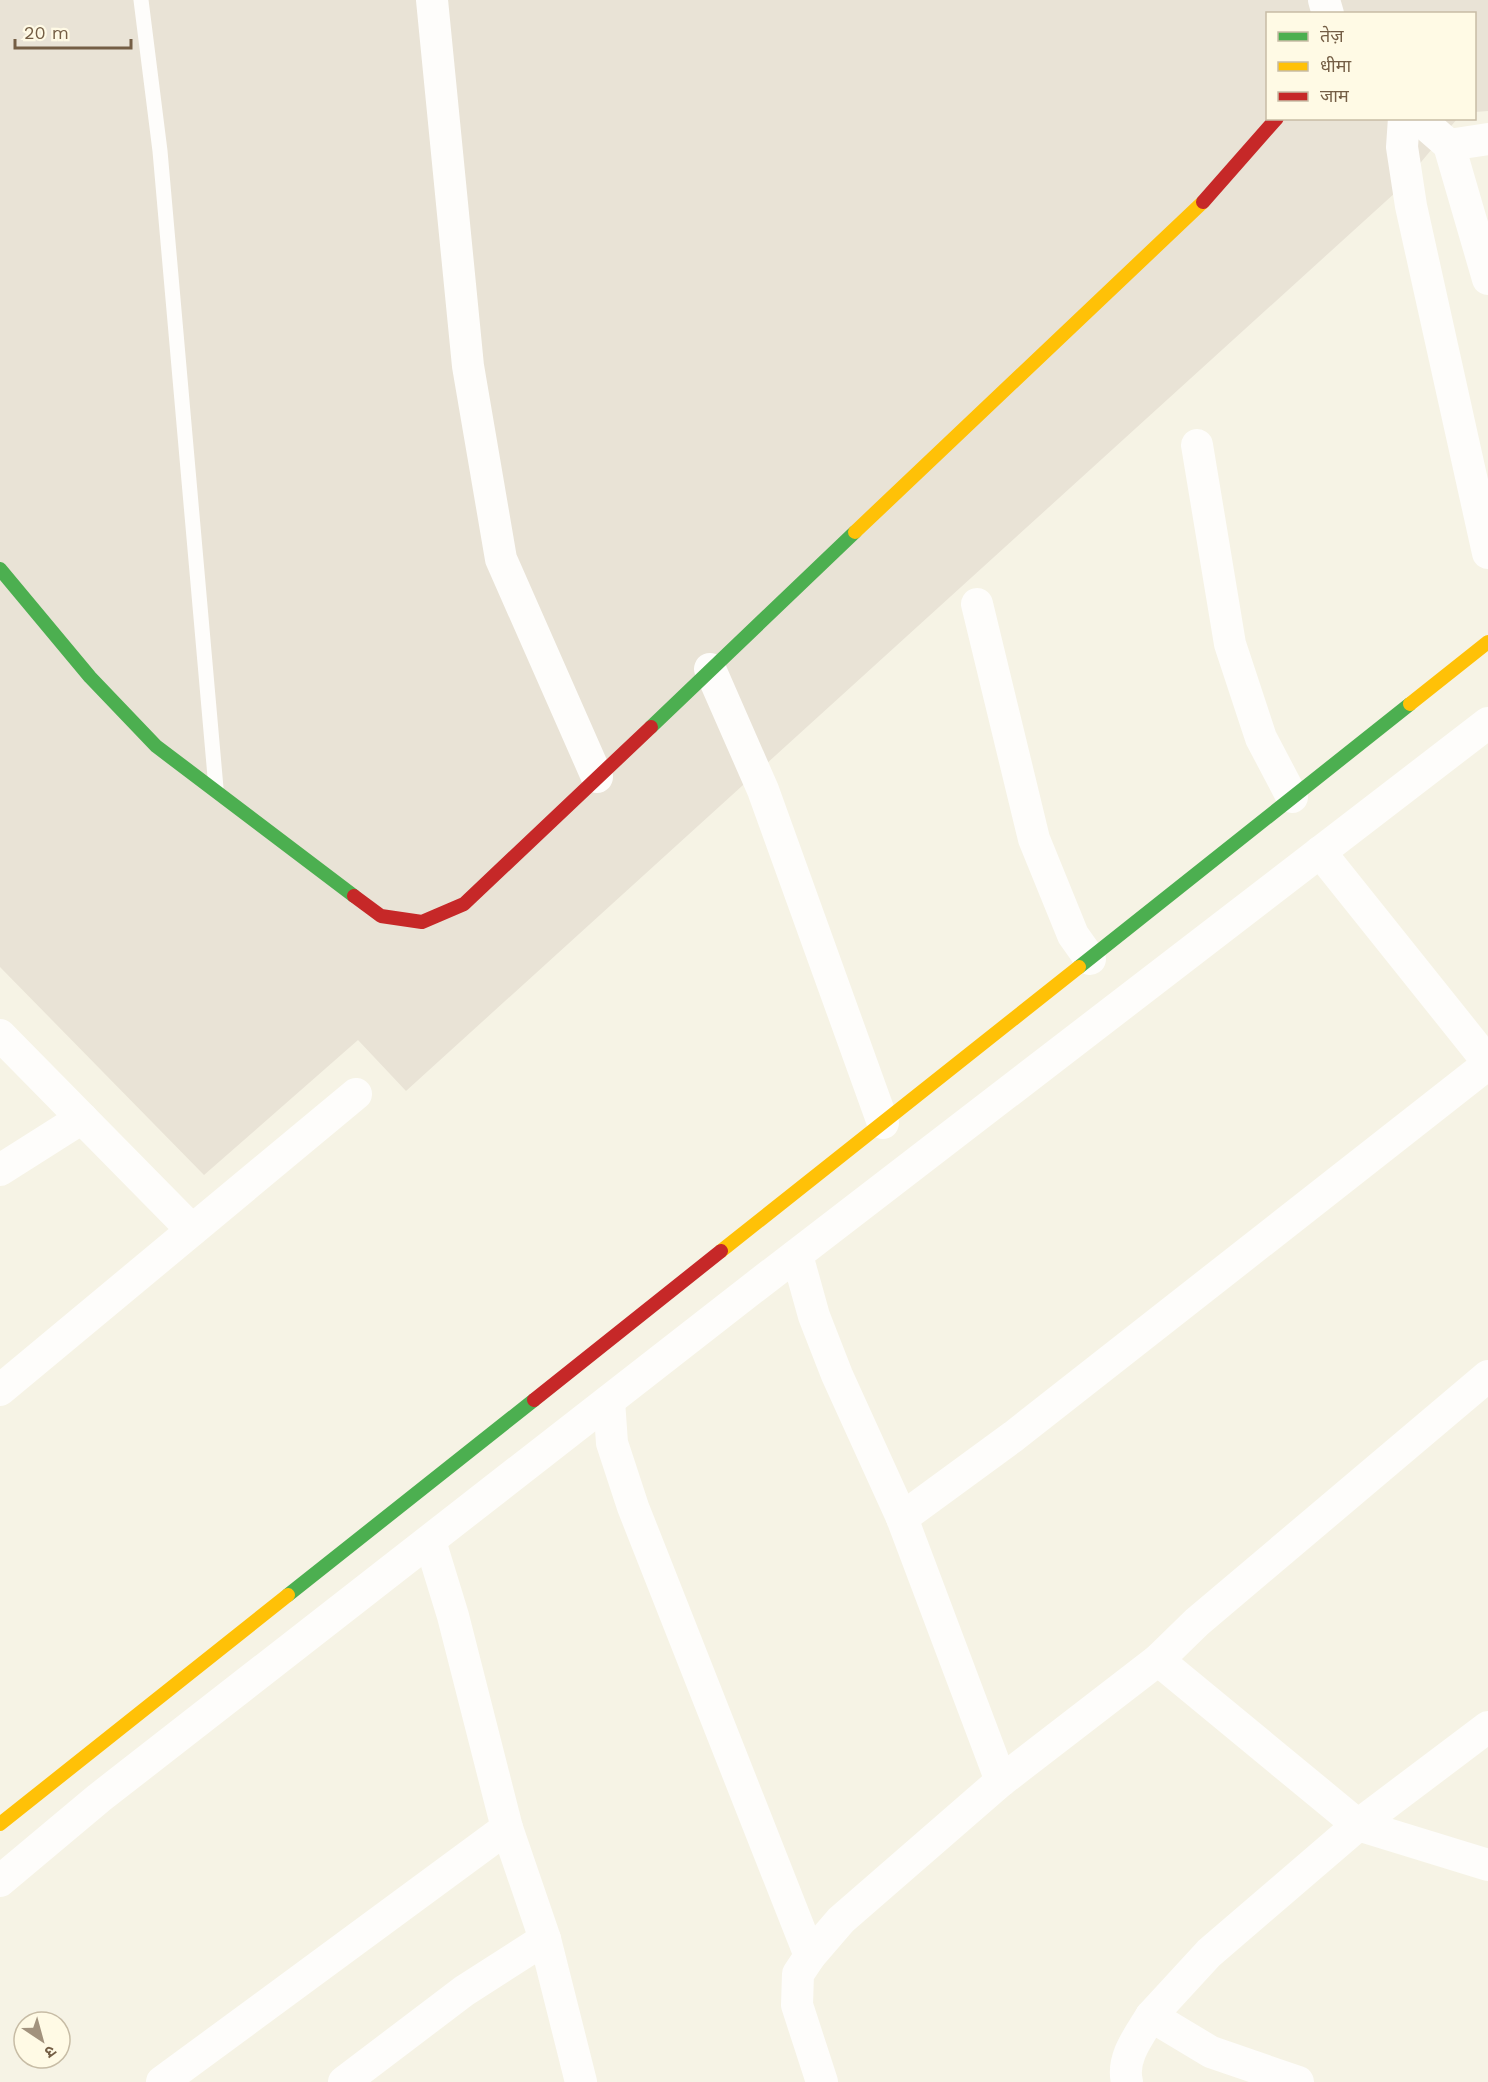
<svg xmlns="http://www.w3.org/2000/svg" width="1488" height="2082" viewBox="0 0 1488 2082" font-family="'Work Sans','Noto Sans Devanagari',sans-serif">
	<style>
		.industrial { fill: #e9e3d6 }
		.lines { fill: none; stroke-linecap: round; stroke-linejoin: round }
		.lane { stroke: #fefdfb; stroke-width: 15 }
		.street { stroke: #fefdfb; stroke-width: 32 }
		.fast { stroke: #4caf50; stroke-width: 14 }
		.slow { stroke: #ffc107; stroke-width: 14 }
		.jam { stroke: #c62828; stroke-width: 14 }
	</style>
	<rect width="100%" height="100%" fill="#f6f3e5"/>
	<path class="industrial" d="M0 0H1488V111L1475 112 1474 14H1268V118L1457 119 1396 192 406 1091 358 1040 204 1175 0 967Z"/>
	<g class="lines">
		<path class="lane" d="M141 0 160 151 216 788"/>
		<g class="street">
			<path d="M432 0 468 366 501 559 597 777"/>
			<path d="M1324 0 1328 14"/>
			<path d="M1404 118 1402 147 1411 206 1488 553"/>
			<path d="M1418 118 1449 145 1488 279"/>
			<path d="M1449 145 1488 139"/>
			<path d="M1197 445 1230 644 1261 738 1292 797"/>
			<path d="M977 604 1034 839 1073 935 1090 959"/>
			<path d="M710 669 763 790 883 1123"/>
			<path d="M1320 852 1488 1062"/>
			<path d="M0 1035 192 1230"/>
			<path d="M0 1170 82 1118"/>
			<path d="M797 1255 814 1316 837 1375 902 1518 1001 1781"/>
			<path d="M0 1390 356 1094"/>
			<path d="M609 1401 612 1443 633 1507 810 1956"/>
			<path d="M902 1518 1014 1436 1488 1064"/>
			<path d="M430 1541 453 1616 507 1828 545 1939 581 2082"/>
			<path d="M1158 1660 1358 1825 1488 1865"/>
			<path d="M0 1881 99 1798 752 1289 1488 723"/>
			<path d="M162 2082 507 1828"/>
			<path d="M344 2082 464 1991 545 1939"/>
			<path d="M822 2082 797 2005 798 1974 810 1956 841 1920 1001 1781 1158 1660 1197 1622 1488 1376"/>
			<path d="M1127 2082C1121 2058 1139 2036 1151 2016"/>
			<path d="M1298 2082 1211 2052 1151 2016 1209 1953 1358 1825 1488 1727"/>
		</g>
		<g class="fast">
			<path d="M0 569 90 677 156 746 354 896"/>
			<path d="M651 727 855 532"/>
			<path d="M1079 967 1410 704"/>
			<path d="M288 1595 534 1400"/>
		</g>
		<g class="slow">
			<path d="M855 532 1203 202"/>
			<path d="M1410 704 1488 642"/>
			<path d="M721 1251 1079 967"/>
			<path d="M0 1824 288 1595"/>
		</g>
		<g class="jam">
			<path d="M1203 202 1277 118"/>
			<path d="M354 896 381 916 422 922 464 904 651 727"/>
			<path d="M534 1400 721 1251"/>
		</g>
	</g>
	<rect x="1266" y="12" width="210" height="108" fill="#fffae5" stroke="#c7bca5" stroke-width="1.5"/>
	<rect x="1278" y="32" width="30" height="9" fill="#4caf50" stroke="#c7bca5" stroke-width="1.5"/>
	<text x="1320" y="42" font-size="18" fill="#745e45">तेज़</text>
	<rect x="1278" y="62" width="30" height="9" fill="#ffc107" stroke="#c7bca5" stroke-width="1.5"/>
	<text x="1320" y="72" font-size="18" fill="#745e45">धीमा</text>
	<rect x="1278" y="92" width="30" height="9" fill="#c62828" stroke="#c7bca5" stroke-width="1.5"/>
	<text x="1320" y="102" font-size="18" fill="#745e45">जाम</text>
	<g transform="translate(42 2040) rotate(144)"><circle r="28" fill="#fffae5" stroke="#c7bca5" stroke-width="1.5"/>
	<path d="M0-4.5L10 22L0 15L-10 22Z" fill="#a2927d"/>
	<text y="-9" font-size="16" font-weight="bold" text-anchor="middle" fill="#745e45">उ</text>
	</g>
	<path d="M15 39v9h116v-9" fill="none" stroke="#745e45" stroke-width="3"/>
	<text x="24" y="39" font-size="18" fill="#745e45" stroke="#fffae5" stroke-width="4.5" paint-order="stroke">20 m</text>
</svg>
